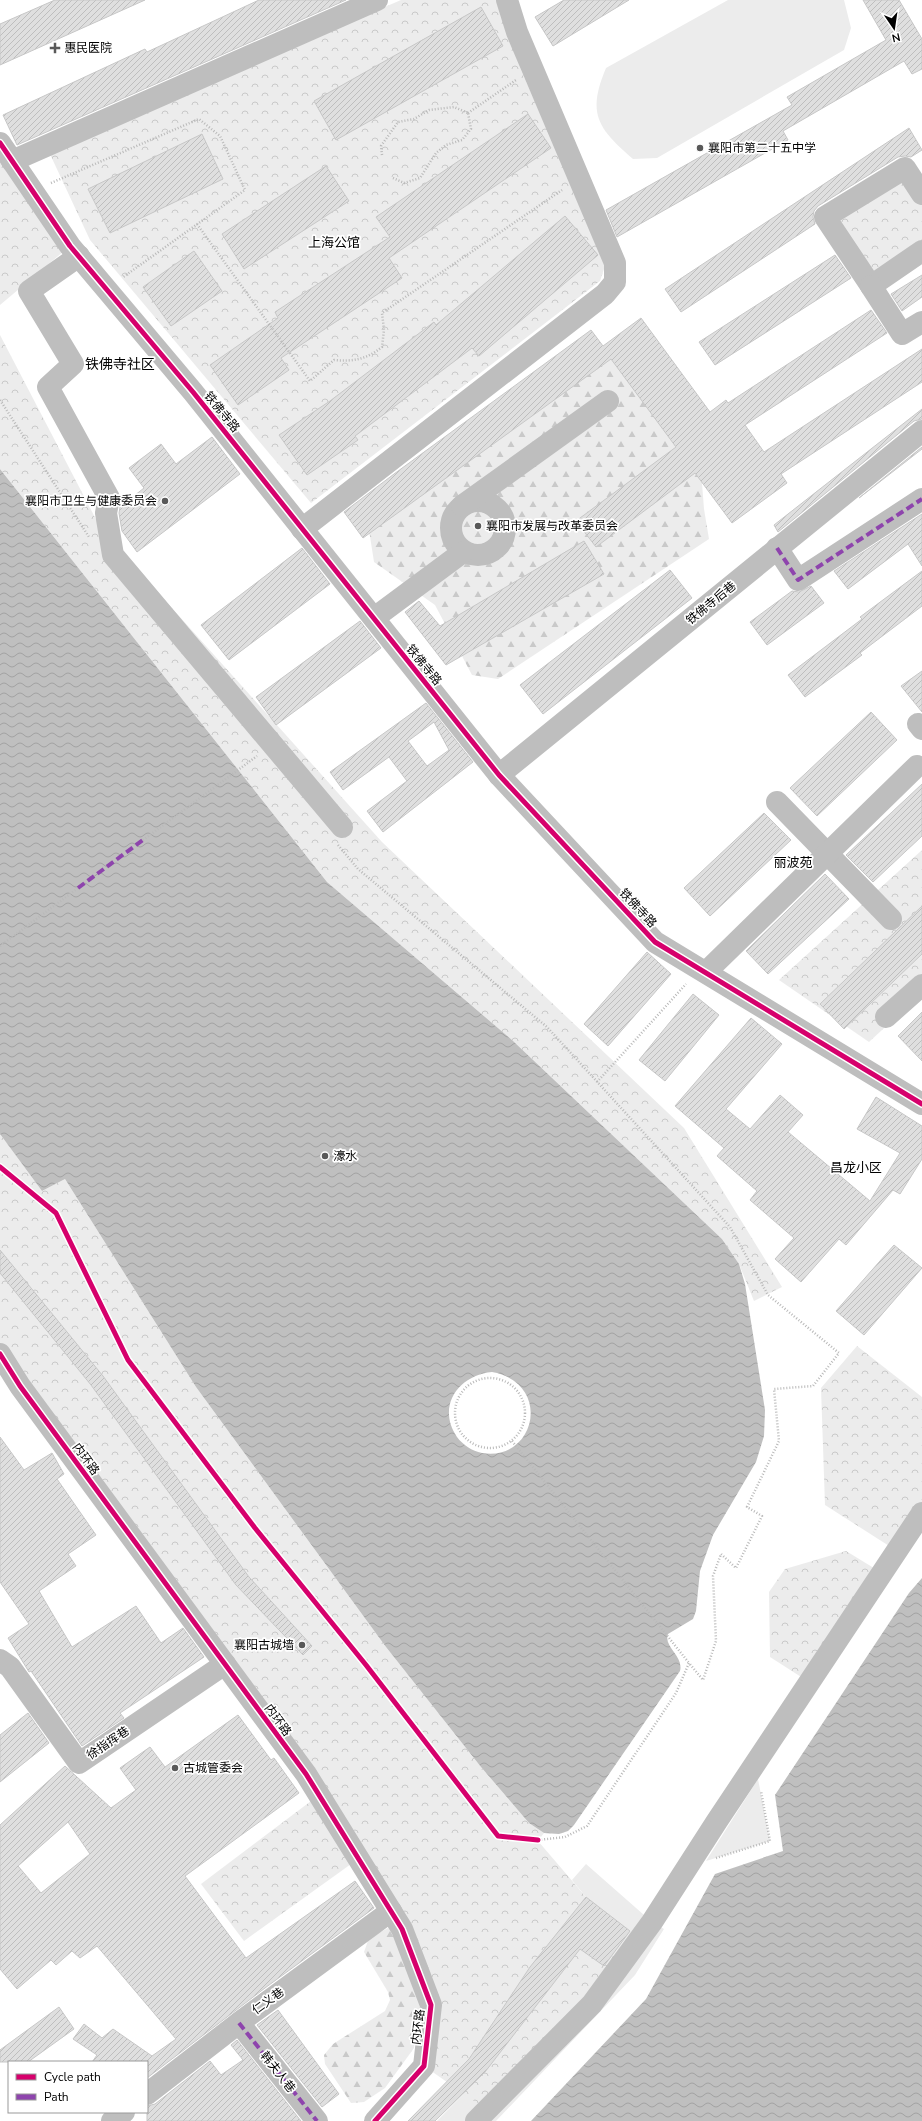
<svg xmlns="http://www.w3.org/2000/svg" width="922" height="2121" viewBox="0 0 922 2121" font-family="'Nunito Sans','Noto Sans SC',sans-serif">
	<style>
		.green { fill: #ececec }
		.forest { fill: url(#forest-firs) }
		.park { fill: url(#park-crowns) }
		.water { fill: url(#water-waves); fill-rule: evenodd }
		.building { fill: url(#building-hatch); stroke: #c7c7c7; fill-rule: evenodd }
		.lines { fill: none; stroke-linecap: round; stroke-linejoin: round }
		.path { stroke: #b9b9b9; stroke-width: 2.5; stroke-dasharray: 1 2; stroke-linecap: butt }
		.minor { stroke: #bebebe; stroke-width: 22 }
		.quiet { stroke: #8e44ad; stroke-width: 4; stroke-dasharray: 8 4; stroke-linecap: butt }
		.cycleway-casing { stroke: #fff; stroke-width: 8 }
		.cycleway { stroke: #d6006c; stroke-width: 5 }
		.poi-dot { fill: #595959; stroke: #fff; stroke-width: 1.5 }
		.labels { text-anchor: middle; stroke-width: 3.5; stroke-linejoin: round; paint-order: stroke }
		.poi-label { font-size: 12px; fill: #000; stroke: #fff; text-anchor: start }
		.street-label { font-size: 12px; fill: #000; stroke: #fff }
		.neighbourhood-label { font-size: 13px; fill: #000; stroke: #fff }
		.quarter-label { font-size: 14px; fill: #000; stroke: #fff }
	</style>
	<defs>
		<pattern id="forest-firs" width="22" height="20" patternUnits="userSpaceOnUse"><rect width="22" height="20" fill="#ececec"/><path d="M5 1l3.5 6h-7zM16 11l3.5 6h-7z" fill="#c9c9c9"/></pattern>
		<pattern id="park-crowns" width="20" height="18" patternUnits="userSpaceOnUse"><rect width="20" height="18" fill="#ececec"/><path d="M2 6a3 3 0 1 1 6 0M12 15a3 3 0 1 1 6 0" fill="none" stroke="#c9c9c9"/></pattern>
		<pattern id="water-waves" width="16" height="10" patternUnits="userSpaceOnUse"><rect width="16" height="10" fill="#bfbfbf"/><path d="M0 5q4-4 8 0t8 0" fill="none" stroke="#a2a2a2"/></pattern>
		<pattern id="building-hatch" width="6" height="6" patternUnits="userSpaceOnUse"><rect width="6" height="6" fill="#dfdfdf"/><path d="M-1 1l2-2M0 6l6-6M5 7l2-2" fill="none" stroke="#bebebe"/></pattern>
	</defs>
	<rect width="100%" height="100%" fill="#fff"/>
	<g class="green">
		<path d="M728 0H844L851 28 844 50 657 158 633 159C597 128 587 113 606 68Z"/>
		<path d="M758 1779 770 1841 706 1861Z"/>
		<path d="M586 1864 652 1922 664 1929 635 1975 496 2121H437L485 2072 634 1934 586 1897 572 1880Z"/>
	</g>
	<g class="forest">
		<path d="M628 356 700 457 704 509 709 539 498 679 472 675 435 605 374 562 367 517 580 363Z"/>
		<path d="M388 1928 396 1933 420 2002 414 2048 385 2088 364 2102 351 2103 325 2064 324 2055 333 2044 385 2011 390 2000 388 1992 364 1952 369 1938Z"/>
	</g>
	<g class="park">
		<path d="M401 0H496L522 72 606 263 600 281 311 503 90 240 49 152Z"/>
		<path d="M0 143 70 246 0 305Z"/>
		<path d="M909 175 922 197V247L874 276 838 220Z"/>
		<path d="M0 335 101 529 382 842 684 1128 782 1287 754 1301 739 1264 722 1239 512 1040 327 882 0 469Z"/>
		<path d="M922 850V993L869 1042 779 980Z"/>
		<path d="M0 1134 42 1191 65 1179 196 1387 386 1647 481 1767 529 1823 544 1833 538 1841 586 1897 634 1934 608 1968 487 2110 424 2066 431 2005 358 1859 244 1941 201 1884 319 1795 0 1354Z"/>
		<path d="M857 1346 922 1397V1513L897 1551 825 1505 821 1388Z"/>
		<path d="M846 1551 882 1573 809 1682 770 1657 769 1592 785 1569Z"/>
	</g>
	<g class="water">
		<path d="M0 469 327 882 512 1040 722 1239 739 1264 745 1284 765 1410 764 1436 756 1462 713 1535 700 1571 696 1611 693 1619 668 1634C663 1647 684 1656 680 1671L574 1825 568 1831 559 1834 544 1833 529 1823 481 1767 386 1647 196 1387 65 1179 42 1191 0 1134ZM492 1372C553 1383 536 1462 482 1453 472 1451 463 1445 457 1437 436 1406 459 1375 492 1372Z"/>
		<path d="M922 1578V2121H531L646 1999 715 1874 783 1851 775 1795 909 1593Z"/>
	</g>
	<g class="building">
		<path d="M55 0H145L0 65V24Z"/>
		<path d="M259 0H346L17 145 3 115 145 49 147 52Z"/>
		<path d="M564 0H629L553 46 535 17Z"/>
		<path d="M863 0H899L922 39V69L912 74 904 61 783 131 788 140 617 237 606 210 792 105 787 97 886 40Z"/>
		<path d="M481 7 503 46 336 140 314 101Z"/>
		<path d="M528 114 551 148 389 258 402 278 281 358 289 370 238 405 210 365 278 318 275 312 390 237 376 217Z"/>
		<path d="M909 128 922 150 911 157 905 156 898 157 818 206 814 211 813 217 815 224 681 312 665 289Z"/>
		<path d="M202 134 223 179 110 233 88 189Z"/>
		<path d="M326 166 349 201 244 269 222 234Z"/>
		<path d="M565 216 598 255 479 356 472 348 355 436 358 440 307 475 279 435 330 401 434 322 436 325Z"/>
		<path d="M194 251 222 291 171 326 143 287Z"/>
		<path d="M835 255 851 278 715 365 699 342Z"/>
		<path d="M922 275V297L902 311 891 294Z"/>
		<path d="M871 310 887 333 745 425 764 452 922 349V382L781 474 787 483 732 523 695 473 596 547 576 521 676 447 611 359 363 538 344 512 394 474 591 330 603 346 641 318 710 412 726 400 728 403Z"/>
		<path d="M922 409V419L914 421 778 532 774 525Z"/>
		<path d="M212 437 240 474 137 552 122 531 119 513 120 507 144 488 129 468 161 444 176 464Z"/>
		<path d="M922 447V449L859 498Z"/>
		<path d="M922 514V566L908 544 848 589 834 571Z"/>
		<path d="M584 541 604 574 446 665 405 612 419 601 440 626Z"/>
		<path d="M302 548 330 584 229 660 201 625Z"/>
		<path d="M670 570 692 598 543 714 520 685Z"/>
		<path d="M922 571V606L860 653 862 655 805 697 788 675 862 619 860 617Z"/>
		<path d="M811 586 824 603 767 645 750 622 792 591 799 592Z"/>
		<path d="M360 621 381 648 276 725 256 697Z"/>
		<path d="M922 671V712L901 686Z"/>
		<path d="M426 703 473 762 383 832 367 811 407 781 389 757 343 790 330 772ZM434 722 449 750 427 766 408 741Z"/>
		<path d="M871 712 897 740 817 816 790 788Z"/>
		<path d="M922 784V836L873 882 846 855Z"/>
		<path d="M764 813 791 840 710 916 684 888Z"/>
		<path d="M825 874 849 899 768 974 746 951Z"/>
		<path d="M922 906V954L844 1029 820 1004Z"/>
		<path d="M647 952 671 974 608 1046 584 1024Z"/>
		<path d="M693 994 719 1015 665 1081 639 1060Z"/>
		<path d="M922 1012V1061L898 1036Z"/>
		<path d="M751 1018 782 1044 726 1109 750 1129 780 1095 803 1115 788 1132 870 1201 900 1153 857 1129 876 1097 922 1126V1159L900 1194 893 1190 846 1245 839 1239 801 1282 775 1259 794 1238 750 1200 757 1191 717 1156 724 1148 675 1106Z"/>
		<path d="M894 1245 922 1268 864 1335 836 1311Z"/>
		<path d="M0 1250 103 1376 249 1577 312 1646 303 1655 236 1585 91 1385 0 1273Z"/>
		<path d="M0 1437 24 1470 52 1453 64 1474 57 1479 96 1535 68 1554 76 1566 39 1591 72 1647 136 1606 161 1643 183 1628 204 1657 120 1713 124 1718 82 1746 31 1671 29 1672 26 1667 8 1638 29 1624 0 1582Z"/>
		<path d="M28 1713 49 1743 0 1782V1735Z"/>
		<path d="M238 1715 271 1760 274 1758 299 1793 185 1876 246 1958 355 1881 374 1908 265 1988 147 2078V2062H92L97 2055 73 2039 84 2024 102 2038 113 2029 152 2056 176 2039 97 1946 80 1958 72 1951 56 1965 51 1960 17 1989 0 1969V1825L65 1766 111 1808 136 1790 120 1768 150 1747 165 1767ZM68 1822 90 1854 41 1893 18 1866Z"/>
		<path d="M586 1897 630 1931 604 1966 580 1949 485 2072 435 2121H408L469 2059 530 1967Z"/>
		<path d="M59 2007 74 2029 28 2062H0V2050Z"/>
		<path d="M278 2010 339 2094 322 2107 257 2025Z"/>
		<path d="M237 2040 301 2121H147V2106L155 2104 210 2061 221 2075 243 2060 231 2045Z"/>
	</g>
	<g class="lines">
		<g class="path">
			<path d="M468 113 516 80"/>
			<path d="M382 155 381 146 398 122 414 119 429 110 454 107 468 113"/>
			<path d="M393 178 404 183 420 178 436 153 446 145 462 140 471 129 468 113"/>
			<path d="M51 183 199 119 220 136 245 190 122 278"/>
			<path d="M197 224 310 381 334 360C353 362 367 359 382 347L384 330 382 313 562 190"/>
			<path d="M0 400 89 537"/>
			<path d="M143 840 257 756"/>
			<path d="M338 845 358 869 547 1027 730 1227 768 1295 839 1353 813 1386 774 1389 779 1441 747 1507 762 1516 736 1568 721 1554 713 1576 716 1641 703 1680 689 1663 676 1693 587 1826 565 1837 538 1840"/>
			<path d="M0 946 78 888"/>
			<path d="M597 1082 686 984"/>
			<circle cx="490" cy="1413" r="35"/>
			<path d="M512 1441 689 1663"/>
			<path d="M716 1858 770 1841 761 1791"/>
		</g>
		<g class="minor">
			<path d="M0 143 70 246 193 392 499 775 655 942 922 1104"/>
			<path d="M12 161 377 0"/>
			<path d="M922 194 905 168 825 217 871 286 922 251"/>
			<path d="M79 256 29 291 73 364 48 387 109 498 106 513 113 555 342 827"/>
			<path d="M871 286 902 334 922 322"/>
			<circle cx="478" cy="528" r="27"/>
			<path d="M462 506 608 401"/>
			<path d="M302 529 605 294 615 282V263L517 32 507 0"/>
			<path d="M777 548 798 580 922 499"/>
			<path d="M374 618 463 552"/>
			<path d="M918 724 922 729"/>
			<path d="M499 775 922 431"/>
			<path d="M777 802 891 919"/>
			<path d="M706 972 917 766"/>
			<path d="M886 1017 922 985"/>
			<path d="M0 1354 20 1386 306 1774 402 1929 431 2005 424 2066 375 2121"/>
			<path d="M0 1660 10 1667 79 1763 225 1664"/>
			<path d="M239 2023 317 2121"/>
			<path d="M147 2094 244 2019 391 1911"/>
			<path d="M112 2121 124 2112"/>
			<path d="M476 2121 592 2004 652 1922 717 1821 922 1513"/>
		</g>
		<g class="quiet">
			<path d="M777 548 798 580 922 499"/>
			<path d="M78 888 143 840"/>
			<path d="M239 2023 317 2121"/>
		</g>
		<defs>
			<g id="cycleway">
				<path d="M0 143 70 246 193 392 499 775 655 942 922 1104"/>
				<path d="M0 1167 56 1213 128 1360 255 1528 366 1665 498 1836 538 1840"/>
				<path d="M0 1354 20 1386 306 1774 402 1929 431 2005 424 2066 375 2121"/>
			</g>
		</defs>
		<use href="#cycleway" class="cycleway-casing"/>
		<use href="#cycleway" class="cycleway"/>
	</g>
	<g class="poi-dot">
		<path d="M53 42h4v4h4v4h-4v4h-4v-4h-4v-4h4z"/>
		<circle cx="700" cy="148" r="4"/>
		<circle cx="165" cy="501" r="4"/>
		<circle cx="478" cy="526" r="4"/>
		<circle cx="325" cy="1156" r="4"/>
		<circle cx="302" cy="1645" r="4"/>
		<circle cx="175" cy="1768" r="4"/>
	</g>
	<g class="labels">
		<g class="poi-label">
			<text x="64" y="52">惠民医院</text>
			<text x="708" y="152">襄阳市第二十五中学</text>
			<text x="157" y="505" text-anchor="end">襄阳市卫生与健康委员会</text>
			<text x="486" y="530">襄阳市发展与改革委员会</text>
			<text x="333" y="1160">濠水</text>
			<text x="294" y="1649" text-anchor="end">襄阳古城墙</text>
			<text x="183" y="1772">古城管委会</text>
		</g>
		<g class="street-label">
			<text transform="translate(222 412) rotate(51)" y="4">铁佛寺路</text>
			<text transform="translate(711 603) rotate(-39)" y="4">铁佛寺后巷</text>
			<text transform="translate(424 665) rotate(51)" y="4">铁佛寺路</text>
			<text transform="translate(638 908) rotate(47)" y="4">铁佛寺路</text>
			<text transform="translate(86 1459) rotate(54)" y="4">内环路</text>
			<text transform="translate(278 1720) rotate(54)" y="4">内环路</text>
			<text transform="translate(108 1743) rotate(-34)" y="4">徐指挥巷</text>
			<text transform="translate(268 2001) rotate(-36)" y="4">仁义巷</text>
			<text transform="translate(418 2027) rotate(-83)" y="4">内环路</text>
			<text transform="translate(278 2072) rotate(52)" y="4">韩夫人巷</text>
		</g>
		<g class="neighbourhood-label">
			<text x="334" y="247">上海公馆</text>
			<text x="793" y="867">丽波苑</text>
			<text x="856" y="1172">昌龙小区</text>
		</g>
		<g class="quarter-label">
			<text x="120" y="369">铁佛寺社区</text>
		</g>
	</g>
	<rect x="8" y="2061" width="140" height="52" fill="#ffffff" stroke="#999999"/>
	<rect x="16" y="2074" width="20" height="6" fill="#d6006c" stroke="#999999"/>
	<text x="44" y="2081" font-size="12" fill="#000000">Cycle path</text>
	<rect x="16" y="2094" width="20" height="6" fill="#8e44ad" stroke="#999999"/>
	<text x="44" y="2101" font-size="12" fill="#000000">Path</text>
	<g transform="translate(894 28) rotate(167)" stroke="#ffffff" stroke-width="3" paint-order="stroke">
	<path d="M0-3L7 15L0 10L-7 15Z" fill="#000000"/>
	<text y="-6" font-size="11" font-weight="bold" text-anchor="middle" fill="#000000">N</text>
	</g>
</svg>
